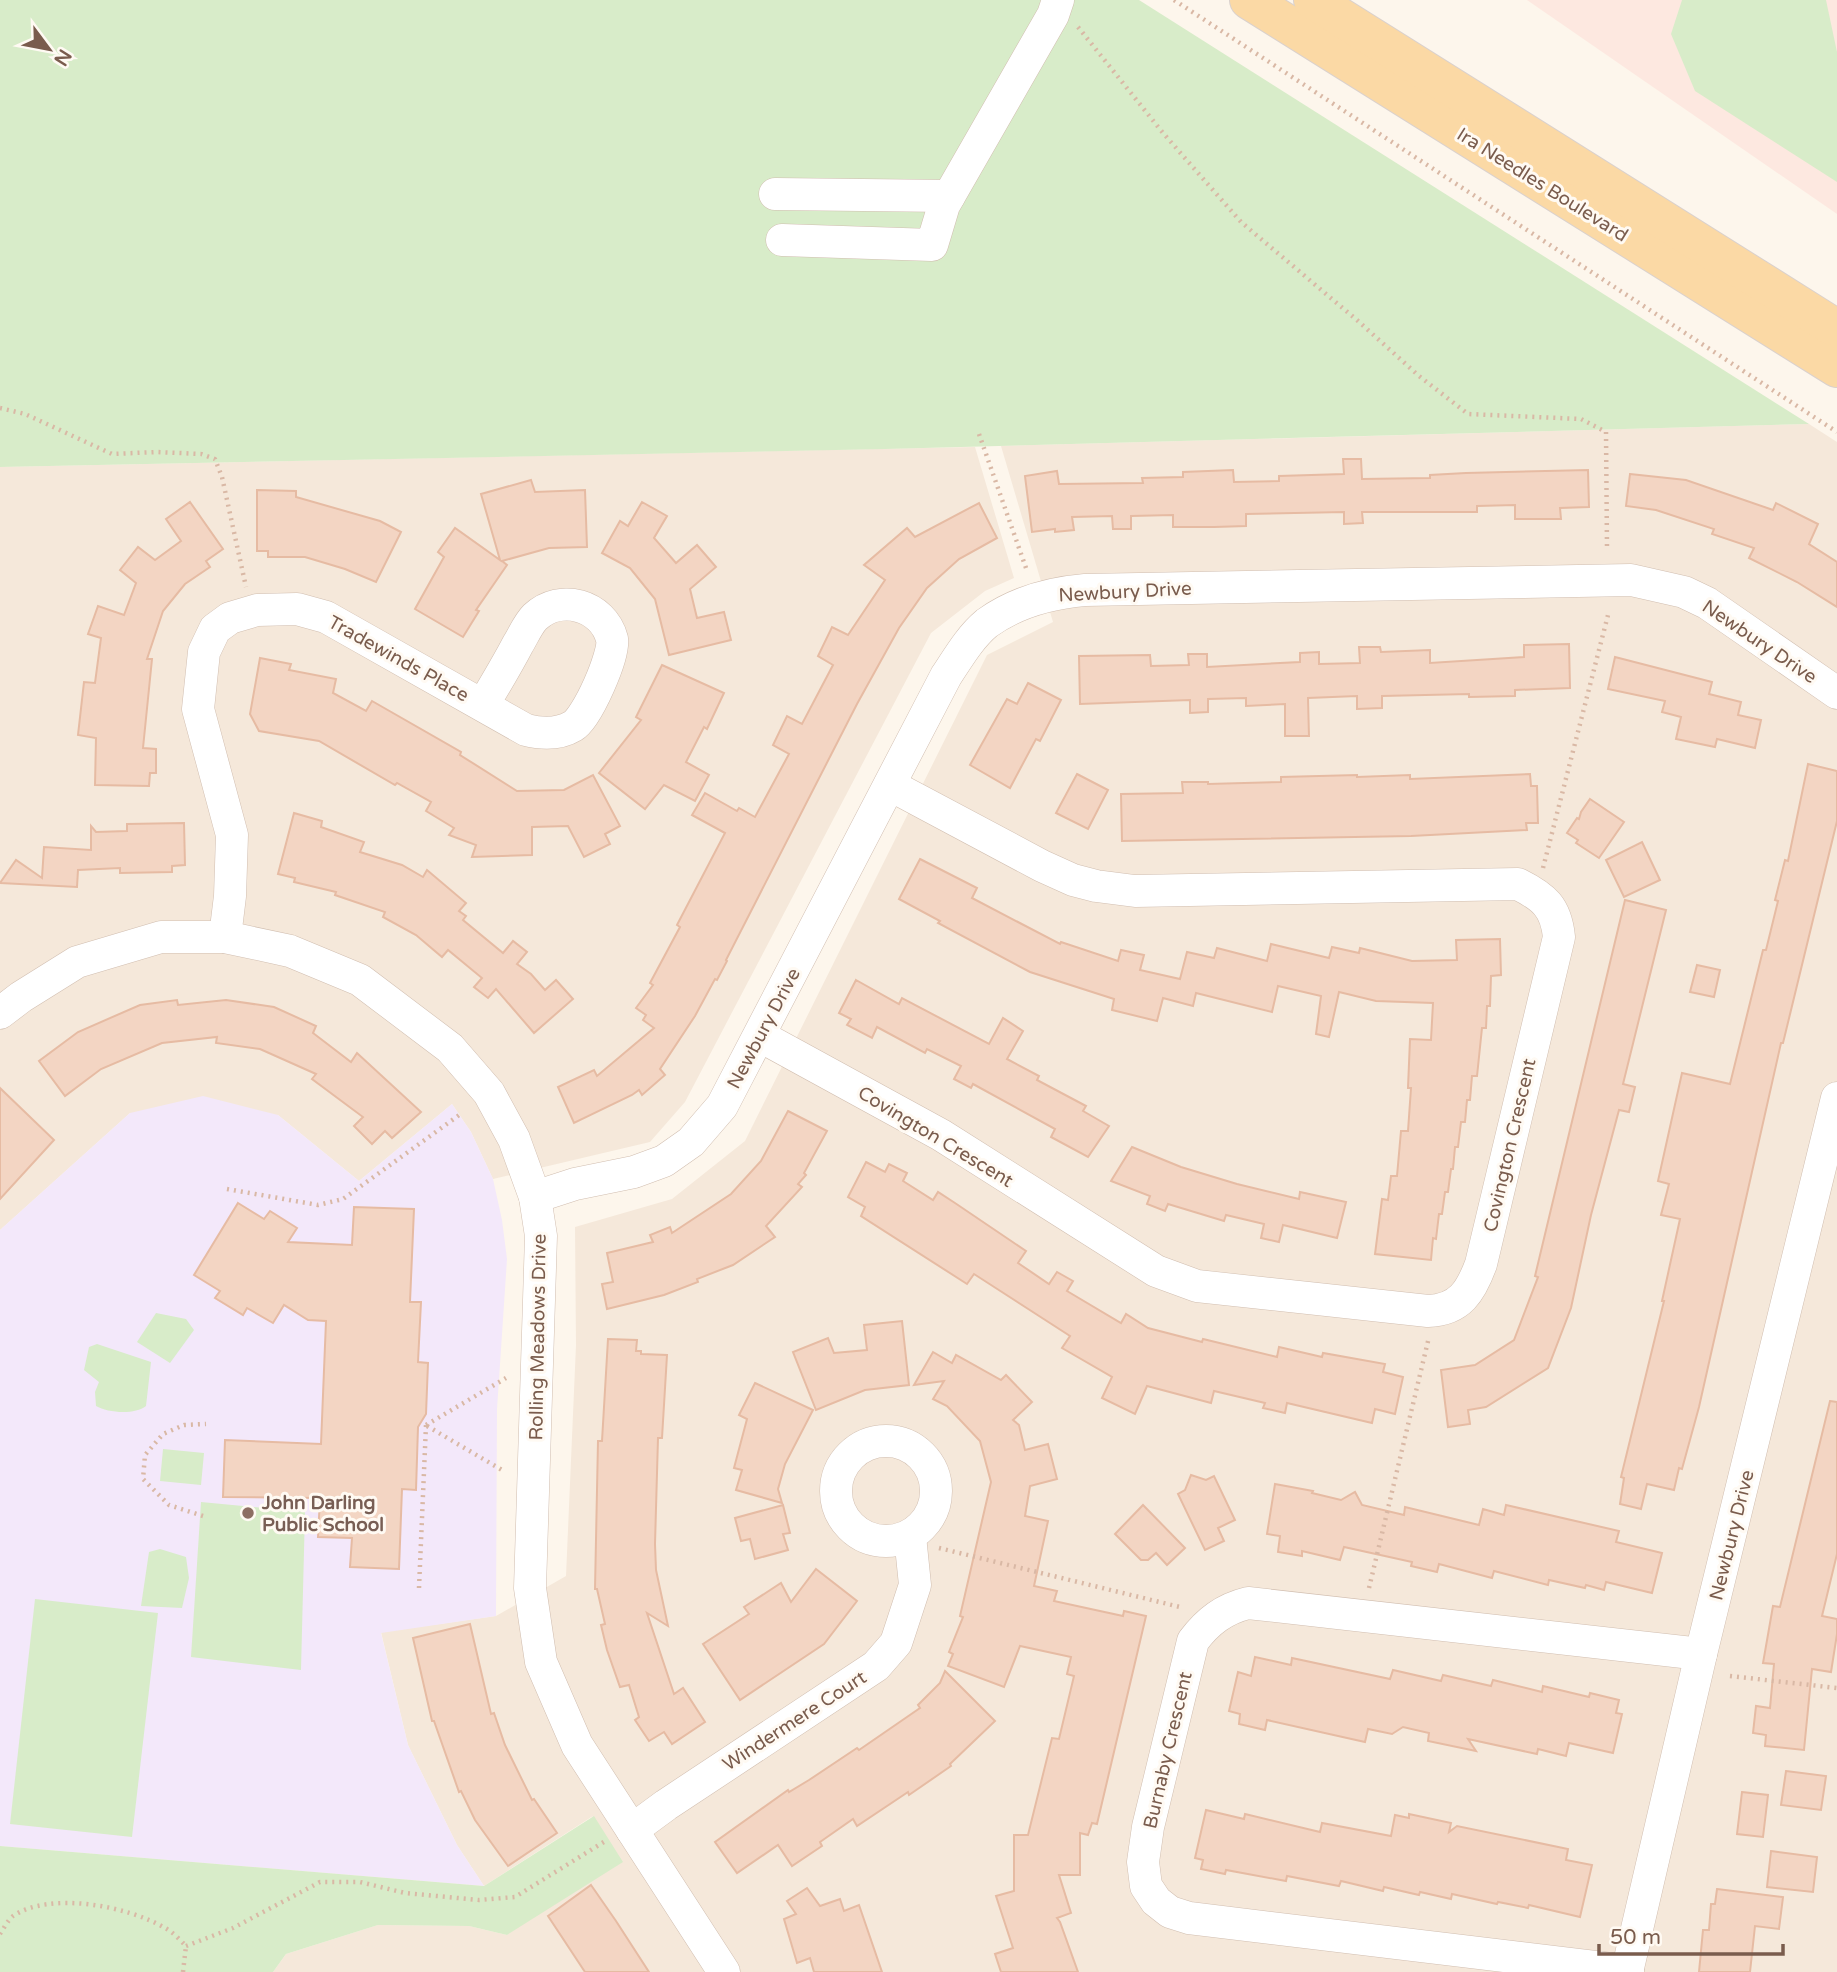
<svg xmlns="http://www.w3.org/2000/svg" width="1837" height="1972" viewBox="0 0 1837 1972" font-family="'Varela Round',sans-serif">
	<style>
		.residential { fill: #f5e8da }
		.commercial { fill: #fde8e0 }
		.education { fill: #f3e8fa }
		.green { fill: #d8ecc9 }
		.building { fill: #f3d5c3; stroke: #e6bba3; stroke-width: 2 }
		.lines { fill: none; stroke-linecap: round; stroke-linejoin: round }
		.minor-casing { stroke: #d1beb0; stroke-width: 33 }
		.major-casing { stroke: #dad1cd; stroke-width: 40 }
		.path { stroke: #d9b8a5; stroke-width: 4.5; stroke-dasharray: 2 5; stroke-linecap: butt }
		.minor { stroke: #fff; stroke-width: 32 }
		.major { stroke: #fbd9a5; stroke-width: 38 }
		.education-dot { fill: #8d6e63; stroke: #fffaf3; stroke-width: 2.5 }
		.labels { text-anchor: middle; stroke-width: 6; stroke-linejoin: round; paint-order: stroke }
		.street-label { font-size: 19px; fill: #7a5c4d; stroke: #fffaf3 }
		.education-label { font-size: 19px; font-weight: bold; fill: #785e54; stroke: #fffaf3; text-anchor: start }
	</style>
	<rect width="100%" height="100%" fill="#fdf6ec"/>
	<g class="residential">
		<path d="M1809 424 1837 442V1972H273L286 1954 378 1925 469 1926 507 1935 593 1816 484 1886 457 1845 408 1745 381 1632 496 1616 566 1576 576 1345 575 1227 672 1199 745 1141 987 655 1053 622 1001 446Z"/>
		<path d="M975 447 1014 578 985 591 931 633 685 1102 650 1142 493 1179 471 1132 452 1104 359 1181 278 1115 130 1113 0 1230V467Z"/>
	</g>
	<path class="commercial" d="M1527 0H1837V214Z"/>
	<path class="education" d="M203 1096 278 1115 359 1181 452 1104 471 1132 493 1179 502 1220 507 1259 497 1409 496 1616 381 1633 408 1745 457 1845 484 1886 0 1846V1230L130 1113Z"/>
	<g class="green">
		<path d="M0 0H1139L1809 424 885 449 0 467Z"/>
		<path d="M1682 0H1826L1837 52V182L1695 91 1671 34Z"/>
		<path d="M156 1313 186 1319 194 1330 170 1363 137 1342Z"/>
		<path d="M97 1344 151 1362 146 1406C135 1415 108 1413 96 1406L95 1392 99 1382 84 1370 89 1347Z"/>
		<path d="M163 1449 204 1453 201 1485 160 1481Z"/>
		<path d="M201 1502 305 1512 301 1670 191 1657Z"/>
		<path d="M160 1549 186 1557 189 1578 182 1608 141 1606 149 1552Z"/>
		<path d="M35 1599 158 1613 132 1837 10 1824Z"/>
		<path d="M594 1816 623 1862 507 1935 469 1926 378 1925 286 1954 273 1972H0V1846L484 1886Z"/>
	</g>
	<g class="building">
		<path d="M1343 459H1361L1362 479 1430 478V475L1466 473 1588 470 1589 507 1560 508 1561 519H1515V505L1477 506V512H1362L1363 523 1344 524V512L1246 514V526L1214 527H1173V515L1131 516V529H1113L1112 516 1072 517 1074 530 1055 532V529L1032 532 1025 476 1057 471 1059 484 1143 483 1142 478 1183 477V472L1233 470 1234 482 1279 481V476L1344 474Z"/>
		<path d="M1630 474 1686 480 1773 510 1776 503 1818 524 1809 544 1837 562V607L1797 582 1749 558 1754 548 1712 534 1714 529 1656 510 1626 506Z"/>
		<path d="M531 480 535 492 585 490 587 547 549 548 502 561 507 565 476 610 479 611 463 637 415 609 444 557 438 552 455 528 500 560 481 494Z"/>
		<path d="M257 490 296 491V497L380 521 401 532 376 582 345 569 305 557H268V551H257Z"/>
		<path d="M190 502 223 549 206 561 210 567 185 584 163 611 147 659H152L143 748 156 749V773H150L149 786 95 785 96 738 78 735 84 682 95 683 101 638 88 634 98 606 124 615 136 583 120 570 138 547 155 560 181 541 166 519Z"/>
		<path d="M642 502 667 516 654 538 676 563 697 545 716 567 690 589 697 618 724 612 731 640 669 655 655 599 630 568 602 553 620 521 628 526Z"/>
		<path d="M979 503 997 538 959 559 927 588 899 628 857 704 726 960 727 961 717 980 715 979 695 1016 660 1069 665 1075 642 1095 639 1090 632 1095 574 1123 558 1087 594 1070 597 1076 654 1028 643 1020 646 1015 636 1008 653 985 650 983 680 927 677 925 725 833 692 815 705 793 737 811 739 808 755 817 789 754 773 745 787 716 802 724 833 665 818 656 832 627 848 635 885 580 864 565 907 528 915 537Z"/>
		<path d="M1569 644 1570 688 1515 690V696L1469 697V694L1382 696V708L1357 709V696L1308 698 1309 736H1285V704L1246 706V698L1208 699V712L1190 713V700L1080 704 1079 656 1150 655 1151 666 1189 665 1188 654H1207V667L1300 662V653L1319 652V664L1360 663 1359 647H1380L1381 652 1430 650V663L1524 657V645Z"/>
		<path d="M1615 657 1712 682 1709 694 1741 702 1738 715 1761 720 1755 748 1717 739 1715 747 1676 739 1681 717 1662 712 1665 701 1608 689Z"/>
		<path d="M260 658 291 664 289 670 336 679 333 693 366 711 372 701 461 752 460 755 517 791 564 790 593 775 620 826 605 834 610 844 584 857 568 826 532 827V855L472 857 476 845 449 835 454 828 426 811 431 802 397 783 395 785 319 741 259 731 250 714Z"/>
		<path d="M662 665 724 693 707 729 704 727 686 762 709 775 695 801 664 785 645 809 599 773 641 720 636 717Z"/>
		<path d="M1028 683 1061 700 1040 741 1036 739 1010 788 970 765 1007 699 1017 704Z"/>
		<path d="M1808 764 1837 771V821L1783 1043H1781L1699 1407 1682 1469 1679 1468 1674 1490 1647 1484 1641 1509 1620 1504 1624 1478 1621 1477 1664 1301H1662L1680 1219 1661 1215 1669 1184 1658 1181 1682 1073 1730 1084 1763 950H1766L1778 901 1775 900 1785 860 1788 861Z"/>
		<path d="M1077 774 1108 790 1088 829 1056 813Z"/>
		<path d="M1530 774 1531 786H1537L1538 823H1526L1527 830 1411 836 1122 841 1121 794 1183 793 1182 782H1208V784L1281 782V777L1357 775V777L1410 775V779Z"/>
		<path d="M1590 799 1624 822 1599 858 1576 843 1578 840 1567 833 1577 818 1579 819 1581 812Z"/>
		<path d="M294 813 322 821 321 827 364 842 360 852 402 865 423 877 427 870 466 903 459 911 466 916 463 920 503 953 513 941 527 952 517 964 531 974 545 990 556 980 573 999 534 1033 496 989 488 998 474 987 482 978 448 950 442 957 416 935 383 917 385 912 335 895 336 892 294 882 295 878 278 874Z"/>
		<path d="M184 823 185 865 172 866V872L120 873V868L78 870 77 887 0 883 16 860 42 878 44 847 91 850V826L96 832 127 831V824Z"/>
		<path d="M1642 842 1660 880 1624 897 1606 860Z"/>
		<path d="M920 859 977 888 972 898 1060 944 1061 942 1118 961 1121 950 1144 955 1140 970 1180 979 1187 952 1214 958 1217 948 1267 961 1271 944 1329 958 1332 947 1359 953 1360 948 1412 961 1457 960 1456 940 1500 939 1501 975 1491 976 1490 1006H1487L1486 1028H1482L1477 1076H1472L1470 1100H1467L1465 1122H1461L1458 1147H1455L1453 1169H1451L1448 1192H1445L1442 1214H1439L1436 1239 1433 1238 1431 1260 1375 1254 1382 1199 1388 1200 1391 1176H1397L1401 1131H1408L1411 1088H1408L1410 1039 1431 1040 1433 1003 1376 1001 1339 992 1329 1037 1316 1034 1321 996 1278 986 1272 1012 1196 993 1193 1006 1163 998 1157 1021 1112 1010 1114 999 1030 972 938 923 940 921 899 899Z"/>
		<path d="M1625 900 1666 910 1623 1084 1635 1087 1629 1112 1619 1110 1591 1215 1571 1308 1548 1368 1486 1407 1468 1410 1470 1424 1448 1427 1441 1370 1475 1365 1514 1340 1538 1277 1535 1276Z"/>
		<path d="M1697 965 1720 970 1714 997 1690 992Z"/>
		<path d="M856 980 899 1004 902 998 989 1044 1003 1018 1023 1031 1007 1059 1039 1076 1037 1080 1086 1106 1083 1111 1109 1126 1088 1157 1051 1137 1055 1129 973 1084 971 1088 954 1079 961 1066 927 1049 925 1053 877 1027 872 1038 847 1025 851 1019 839 1013Z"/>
		<path d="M177 1000 178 1005 226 1000 274 1007 316 1026 313 1033 351 1062 357 1053 421 1112 392 1138 385 1131 372 1144 354 1126 363 1117 312 1079 316 1074 260 1049 216 1043 217 1037 162 1043 101 1069 65 1096 39 1061 78 1032 140 1005Z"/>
		<path d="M0 1088 54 1140 0 1199Z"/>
		<path d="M788 1111 827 1131 804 1173 806 1175 798 1184 802 1187 766 1226 775 1237 733 1265 697 1279 698 1282 664 1295 607 1309 602 1284 613 1282 607 1253 653 1242 650 1235 670 1227 672 1233 731 1194 761 1161Z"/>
		<path d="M1132 1147 1181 1167 1237 1184 1299 1199 1300 1192 1346 1202 1337 1238 1283 1225 1279 1242 1261 1238 1264 1224 1226 1215 1224 1221 1168 1204 1165 1211 1147 1204 1150 1196 1111 1181Z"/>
		<path d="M866 1162 885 1172 889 1164 907 1173 903 1181 933 1200 938 1192 955 1203 1026 1251 1018 1263 1049 1284 1057 1272 1073 1281 1067 1291 1121 1323 1126 1314 1148 1328 1202 1342 1203 1339 1277 1357 1279 1347 1322 1357 1323 1353 1385 1364 1383 1372 1403 1377 1395 1414 1375 1409 1372 1423 1287 1403 1285 1413 1263 1408 1265 1403 1214 1391 1211 1403 1147 1386 1135 1414 1102 1398 1112 1377 1062 1348 1070 1336 974 1274 967 1284 861 1216 865 1207 848 1197Z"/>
		<path d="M238 1203 264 1219 270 1211 297 1228 288 1242 352 1245 354 1207 414 1209 410 1302H421L418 1362 428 1363 426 1414 418 1427 416 1490 402 1489 399 1569 350 1567 352 1538 318 1537 320 1498 223 1497 225 1440 321 1444 326 1321 308 1320 284 1305 273 1323 247 1308 243 1315 215 1298 220 1291 194 1275Z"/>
		<path d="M902 1321 909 1385 865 1390 816 1410 793 1352 828 1338 834 1353 867 1350 864 1325Z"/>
		<path d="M608 1339 637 1340 636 1351H641V1354L667 1355 662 1438H658L655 1544 656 1570 668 1626 647 1613 674 1694 683 1688 705 1722 672 1744 664 1732 649 1741 635 1720 639 1717 629 1685 620 1687 607 1650 601 1625 605 1624 597 1589H595L598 1441H602Z"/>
		<path d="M933 1352 952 1363 956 1355 1001 1380 1006 1375 1032 1402 1013 1420 1019 1425 1025 1450 1048 1444 1057 1479 1030 1486 1025 1516 1048 1521 1034 1586 1057 1591 1054 1601 1123 1616 1124 1611 1146 1616 1097 1824 1092 1823 1088 1835 1080 1833V1875H1059L1071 1913 1057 1918 1060 1922 1078 1972H1001L995 1954 1013 1948 996 1896 1014 1891V1835H1028L1052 1738 1059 1739 1074 1676 1067 1674 1071 1657 1020 1646 1004 1687 948 1666 953 1654 949 1652 963 1617 960 1616 991 1482 980 1441 947 1406 933 1399 944 1381 914 1385Z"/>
		<path d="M755 1383 813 1410 785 1464 778 1489 782 1503 736 1490 742 1470 734 1468 747 1419 739 1415Z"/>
		<path d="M1830 1401 1837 1402V1554L1822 1616 1837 1619V1634L1831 1672 1812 1669 1804 1750 1765 1746 1766 1735 1753 1733 1756 1706 1770 1708 1774 1664 1763 1663 1773 1606 1780 1607Z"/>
		<path d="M1191 1475 1206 1480 1214 1476 1235 1520 1218 1528 1224 1541 1205 1550 1178 1494 1185 1490Z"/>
		<path d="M1275 1484 1313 1491 1312 1493 1341 1500 1355 1492 1362 1505 1404 1515 1405 1507 1479 1525 1483 1509 1504 1515 1506 1505 1619 1531 1616 1542 1662 1553 1652 1593 1606 1582 1604 1590 1586 1585 1585 1588 1549 1580 1548 1585 1494 1571 1492 1578 1439 1564 1437 1572 1411 1566 1412 1562 1344 1547 1340 1560 1302 1551V1556L1278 1552 1280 1536 1267 1534Z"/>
		<path d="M783 1505 790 1533 783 1534 788 1550 755 1559 750 1539 741 1541 735 1518Z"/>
		<path d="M1143 1505 1185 1548 1167 1565 1156 1553 1148 1560H1141L1115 1534Z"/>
		<path d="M816 1569 857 1601 824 1644 740 1700 703 1644 749 1614 744 1607 781 1583 791 1602Z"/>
		<path d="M470 1624 491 1714 494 1713 505 1745 532 1800 534 1799 557 1833 508 1866 475 1820 461 1791 459 1792 434 1721H432L413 1638Z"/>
		<path d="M1255 1657 1291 1665 1292 1658 1390 1679 1393 1670 1441 1681 1443 1675 1491 1686 1493 1680 1542 1692 1543 1686 1589 1697 1590 1693 1619 1700 1616 1713 1622 1714 1613 1753 1569 1743 1566 1756 1538 1749 1537 1754 1468 1739 1476 1751 1428 1741 1429 1733 1403 1727 1392 1734 1368 1729 1365 1742 1267 1720 1265 1730 1239 1724 1240 1714 1229 1711 1238 1672 1251 1676Z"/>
		<path d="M945 1671 995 1721 950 1764 951 1766 909 1795 908 1792 857 1826 853 1819 820 1842 822 1846 792 1866 778 1845 737 1873 715 1842 788 1790 789 1792 809 1780 857 1748 859 1750 920 1708 918 1705 940 1683Z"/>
		<path d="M1786 1771 1826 1776 1821 1810 1781 1805Z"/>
		<path d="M1742 1792 1768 1795 1763 1837 1737 1834Z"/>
		<path d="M1206 1810 1244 1819 1245 1814 1320 1832 1322 1823 1391 1836 1395 1815 1409 1818V1814L1451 1823 1449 1832 1457 1826 1568 1849 1566 1860 1592 1865 1580 1917 1529 1905 1528 1908 1498 1902 1497 1904 1452 1894 1451 1899 1420 1892 1419 1895 1384 1887 1383 1891 1341 1881 1339 1886 1287 1876 1286 1881 1226 1870 1225 1874 1201 1869 1203 1860 1195 1858Z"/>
		<path d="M1771 1851 1817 1857 1813 1892 1767 1887Z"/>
		<path d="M591 1885 616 1921 649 1972H585L548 1916Z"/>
		<path d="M807 1888 820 1906 840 1899 844 1911 859 1905 882 1972H814L810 1958 797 1963 784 1919 796 1914 787 1901Z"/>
		<path d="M1717 1889 1783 1897 1779 1929 1755 1926 1750 1972H1699L1703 1930H1709L1711 1904H1715Z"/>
	</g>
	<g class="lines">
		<defs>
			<g id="minor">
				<path d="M775 194 949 196"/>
				<path d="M782 240 932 245 944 205 1053 15 1058 0"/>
				<path d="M225 937 230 896 232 835 198 709 204 652 215 629 230 618 257 610 297 609 326 617 526 730C542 734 558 735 573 726 587 718 615 655 612 639 603 605 560 593 535 617 528 624 523 636 518 644 507 665 495 685 483 705"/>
				<path d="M0 1013 21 997 77 962 161 937H225L290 951 360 980 450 1048 489 1093 514 1139 535 1197 541 1236 530 1588 541 1662 577 1745 724 1972"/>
				<path d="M760 1036 941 1135 1156 1271 1197 1286 1428 1311C1460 1310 1471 1291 1481 1264L1559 937C1556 907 1544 897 1518 884L1135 891 1096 886 1073 880 1042 866 890 785"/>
				<path d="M535 1197 575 1184 634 1172 664 1161 691 1142 722 1106 946 676C958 658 970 637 987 623 1016 602 1050 593 1085 590L1631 580 1684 592 1707 603 1837 693"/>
				<circle cx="886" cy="1491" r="50"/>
				<path d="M632 1830 666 1805 876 1666 896 1643 915 1585 910 1536"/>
				<path d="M1628 1971 1189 1918 1170 1912 1156 1901 1146 1886 1143 1862 1148 1827 1193 1641C1208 1621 1224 1609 1248 1603L1701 1654"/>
				<path d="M1627 1972 1701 1654 1837 1098"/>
			</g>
			<g id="major">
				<path d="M1249 0 1837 368"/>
				<path d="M1313 0 1837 329"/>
			</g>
		</defs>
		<use href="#minor" class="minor-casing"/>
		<use href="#major" class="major-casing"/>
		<g class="path">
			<path d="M1174 0 1837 432"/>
			<path d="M1078 27 1163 133 1241 222 1358 321 1419 376 1468 414 1581 419 1606 432 1607 548"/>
			<path d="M0 408 25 414 112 454 157 452 201 454 215 459 222 477 246 587"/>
			<path d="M979 434 1026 568"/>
			<path d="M1543 868 1608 615"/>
			<path d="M227 1189 318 1205 343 1199 462 1113"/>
			<path d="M426 1425 506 1378"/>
			<path d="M427 1426 502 1470"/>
			<path d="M203 1516 169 1505 143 1479 145 1455 163 1434 184 1425 206 1424"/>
			<path d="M939 1548 1180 1607"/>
			<path d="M419 1588 426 1425"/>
			<path d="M1369 1588 1429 1337"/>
			<path d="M1730 1676 1837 1688"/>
			<path d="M0 1934C4 1928 8 1920 13 1916 50 1891 128 1906 165 1928 173 1932 180 1940 186 1946"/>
			<path d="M186 1946 233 1928 320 1882H360L405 1893 479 1900 515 1897 607 1840"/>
			<path d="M183 1972 186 1946"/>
		</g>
		<use href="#minor" class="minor"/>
		<use href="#major" class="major"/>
	</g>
	<circle class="education-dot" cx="248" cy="1513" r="7"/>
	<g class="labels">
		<g class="street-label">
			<text transform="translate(1543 184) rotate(32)" y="7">Ira Needles Boulevard</text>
			<text transform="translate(1125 591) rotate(-3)" y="7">Newbury Drive</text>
			<text transform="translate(1760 641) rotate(34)" y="7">Newbury Drive</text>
			<text transform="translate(399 658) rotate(29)" y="7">Tradewinds Place</text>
			<text transform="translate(763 1028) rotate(-62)" y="7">Newbury Drive</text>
			<text transform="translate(936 1136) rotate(31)" y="7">Covington Crescent</text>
			<text transform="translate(1509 1145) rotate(-77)" y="7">Covington Crescent</text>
			<text transform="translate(537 1337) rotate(-89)" y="7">Rolling Meadows Drive</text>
			<text transform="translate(1731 1535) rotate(-76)" y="7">Newbury Drive</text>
			<text transform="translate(794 1720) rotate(-33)" y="7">Windermere Court</text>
			<text transform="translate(1167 1750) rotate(-77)" y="7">Burnaby Crescent</text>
		</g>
		<g class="education-label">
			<text x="262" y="1509">John Darling<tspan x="262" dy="22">Public School</tspan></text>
		</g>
	</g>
	<g transform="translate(49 49) rotate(122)" stroke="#fffaf3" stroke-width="5" paint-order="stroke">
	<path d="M0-5L12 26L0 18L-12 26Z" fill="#7a5c4d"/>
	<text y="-10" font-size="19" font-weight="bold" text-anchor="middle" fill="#7a5c4d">N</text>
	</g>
	<path d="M1599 1944v10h184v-10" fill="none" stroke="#7a5c4d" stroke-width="3.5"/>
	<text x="1610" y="1944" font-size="21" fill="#7a5c4d" stroke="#fffaf3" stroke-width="5" paint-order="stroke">50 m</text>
</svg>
